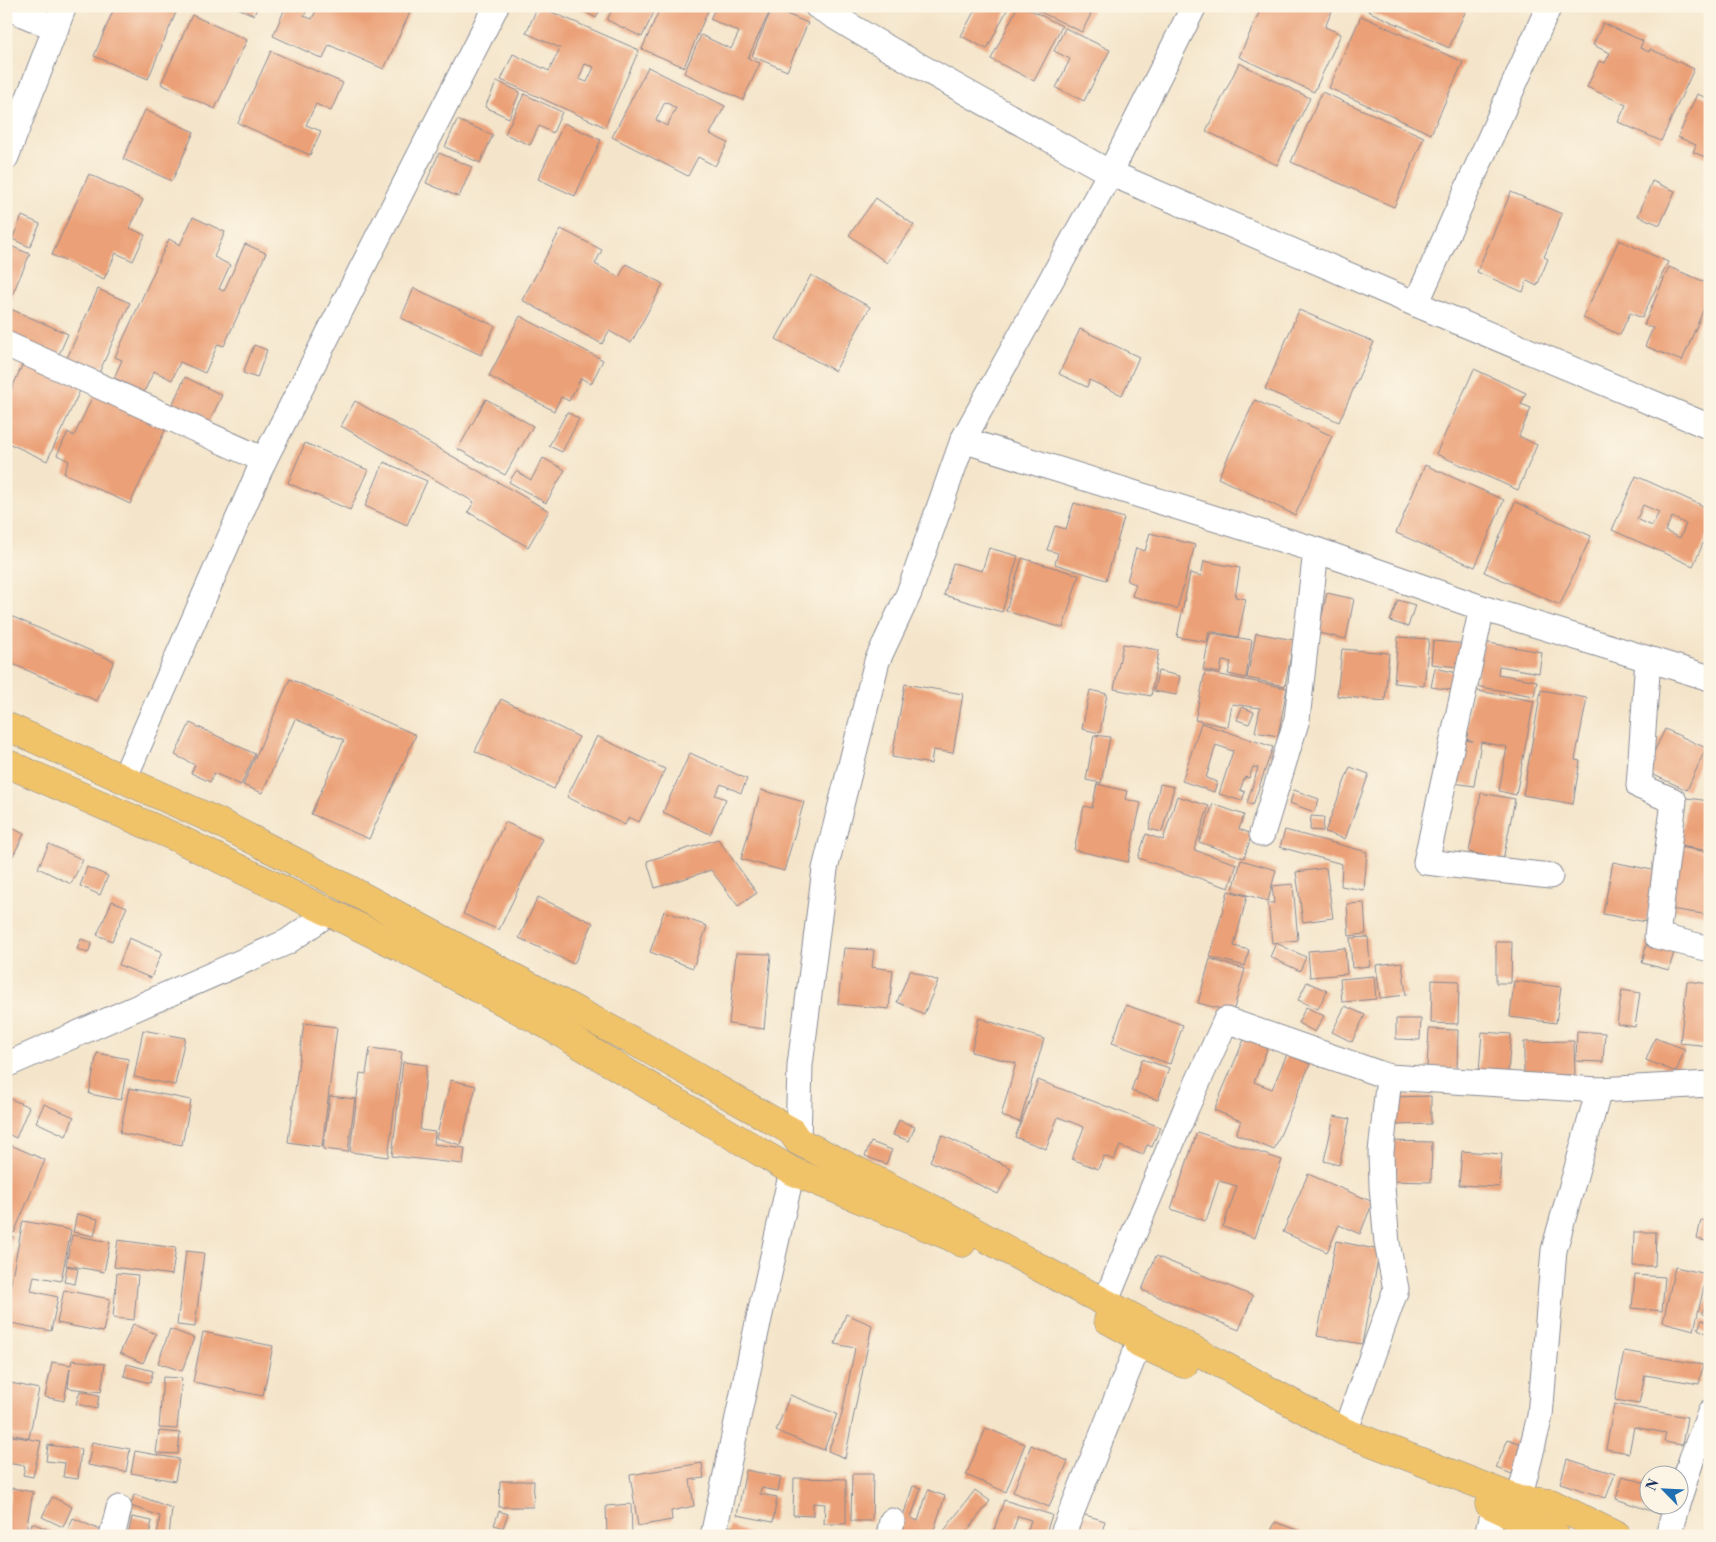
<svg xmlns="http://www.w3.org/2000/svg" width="1716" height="1542" viewBox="0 0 1716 1542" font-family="'Libre Bodoni',serif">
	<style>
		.building { fill: #eba077; fill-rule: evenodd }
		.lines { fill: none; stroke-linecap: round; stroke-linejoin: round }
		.street-casing { stroke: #888a94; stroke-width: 27 }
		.primary-casing { stroke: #888a94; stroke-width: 29 }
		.street { stroke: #fff; stroke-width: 25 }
		.primary { stroke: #f1c369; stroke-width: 28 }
	</style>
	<rect width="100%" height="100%" fill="#fcf5e5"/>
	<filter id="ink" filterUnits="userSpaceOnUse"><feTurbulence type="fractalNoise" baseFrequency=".02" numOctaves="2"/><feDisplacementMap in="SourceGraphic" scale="10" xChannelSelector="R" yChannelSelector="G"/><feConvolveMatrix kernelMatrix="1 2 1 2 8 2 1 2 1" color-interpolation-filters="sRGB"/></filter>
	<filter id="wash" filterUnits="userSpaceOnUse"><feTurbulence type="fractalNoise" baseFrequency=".0096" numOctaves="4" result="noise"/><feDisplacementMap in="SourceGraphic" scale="20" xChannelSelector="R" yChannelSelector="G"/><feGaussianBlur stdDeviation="1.12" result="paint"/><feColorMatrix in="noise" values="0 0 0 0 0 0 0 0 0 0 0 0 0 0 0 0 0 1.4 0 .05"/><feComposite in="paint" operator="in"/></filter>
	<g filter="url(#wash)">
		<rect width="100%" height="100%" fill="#f4e5ca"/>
		<g id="blocks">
			<g class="building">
				<path d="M115 6H167L177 10 148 79 94 56Z"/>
				<path d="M233 6H258L254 15Z"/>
				<path d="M286 6H309L304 16 312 19 318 6H408L412 8 384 69 329 45 323 59 273 36Z"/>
				<path d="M538 6 639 50 605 127 501 80 513 54 549 71 560 48 526 33ZM585 64 594 67 587 82 579 79Z"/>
				<path d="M575 6H602L596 18Z"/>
				<path d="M614 6H657L642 37 607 20Z"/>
				<path d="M661 6H710L684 67 642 49Z"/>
				<path d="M716 6H755L769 13 748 58 760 63 743 100 684 73 701 35 731 49 739 32 710 19Z"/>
				<path d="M977 6H1009L987 49 961 36Z"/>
				<path d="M1018 6H1023L1062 26 1034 81 991 59Z"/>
				<path d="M1028 6H1095L1082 32Z"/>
				<path d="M1262 6H1326L1333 9 1325 27 1341 34 1314 92 1239 57Z"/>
				<path d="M1370 6H1468L1449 48 1368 11Z"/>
				<path d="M772 8 808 23 787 71 752 56Z"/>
				<path d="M192 15 247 40 215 109 161 84Z"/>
				<path d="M1361 16 1463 62 1431 134 1329 88Z"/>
				<path d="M1603 23 1643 41 1640 48 1649 52 1650 49 1694 69 1661 141 1618 122 1626 105 1587 87 1599 61 1605 63 1610 53 1593 45Z"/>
				<path d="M1065 28 1110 50 1084 101 1056 88 1070 59 1054 51Z"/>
				<path d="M271 51 343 83 331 111 316 104 306 125 321 131 310 155 238 123Z"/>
				<path d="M1239 63 1310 98 1277 165 1206 131Z"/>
				<path d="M648 67 725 106 710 134 728 143 715 166 698 157 688 176 612 137ZM665 102 676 108 667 126 656 120Z"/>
				<path d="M497 81 520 92 509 118 485 107Z"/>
				<path d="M1322 92 1424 137 1394 207 1291 162Z"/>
				<path d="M524 94 562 112 553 133 539 126 530 145 505 134Z"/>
				<path d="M1697 94 1710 99V159L1693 152 1696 145 1678 137Z"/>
				<path d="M145 110 194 132 172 181 123 159Z"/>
				<path d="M457 120 493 135 480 163 445 147Z"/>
				<path d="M564 123 601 140 575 196 538 179Z"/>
				<path d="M439 153 472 167 459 197 426 183Z"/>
				<path d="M89 174 143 200 130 228 145 235 133 261 116 253 104 279 52 255Z"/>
				<path d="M1652 181 1675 191 1660 225 1638 216Z"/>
				<path d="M1511 192 1562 214 1544 257 1548 259 1537 286 1527 281 1523 292 1477 272Z"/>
				<path d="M876 198 914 225 887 263 849 235Z"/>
				<path d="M22 216 40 224 30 247 12 239Z"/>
				<path d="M193 217 225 232 214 257 230 265 219 289 224 291 245 244 266 253 224 346 218 344 205 373 180 362 172 380 154 371 144 392 114 378 122 360 115 357 169 239 180 245Z"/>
				<path d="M561 229 602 250 595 264 619 277 626 264 663 284 631 343 609 331 602 344 522 300Z"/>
				<path d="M1619 240 1668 262 1642 318 1630 313 1620 335 1583 318Z"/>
				<path d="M6 244 30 254 9 302 6 301Z"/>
				<path d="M1669 267 1710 284V294L1682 361 1645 346 1653 328 1644 325Z"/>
				<path d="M811 275 870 307 835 371 776 339Z"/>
				<path d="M414 288 495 326 481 355 401 318Z"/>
				<path d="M98 289 130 303 95 382 63 367Z"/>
				<path d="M6 307 68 334 57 359 6 337Z"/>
				<path d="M1299 310 1374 342 1339 422 1265 389Z"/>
				<path d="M520 316 603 360 591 384 581 378 569 401 561 397 554 411 489 376Z"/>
				<path d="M1080 329 1139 357 1122 395 1089 380 1087 387 1059 374Z"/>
				<path d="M254 345 267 350 257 378 243 373Z"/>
				<path d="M27 355 84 382 47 461 6 442V401Z"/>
				<path d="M1474 369 1526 393 1521 404 1531 408 1519 436 1537 445 1518 490 1436 454Z"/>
				<path d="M185 377 222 395 205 431 168 414Z"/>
				<path d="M96 389 168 424 130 504 64 473 69 461 57 455 68 432 74 436Z"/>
				<path d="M486 399 533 426 505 475 458 449Z"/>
				<path d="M1255 400 1332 436 1295 515 1218 478Z"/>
				<path d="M355 401 549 511 528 547 468 512 474 502 341 426Z"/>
				<path d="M567 412 579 419 562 452 549 446Z"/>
				<path d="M305 443 368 470 350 510 288 483Z"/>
				<path d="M543 458 565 470 546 503 509 482 516 471 531 480Z"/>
				<path d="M384 462 427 481 407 525 365 506Z"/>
				<path d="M1425 465 1504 500 1475 567 1396 533Z"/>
				<path d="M1636 476 1710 509V528L1693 566 1612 530ZM1643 505 1659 512 1652 526 1637 519ZM1672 517 1686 524 1680 538 1665 531Z"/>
				<path d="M1515 502 1591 536 1560 605 1484 572Z"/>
				<path d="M1074 503 1124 518 1106 580 1055 564 1058 553 1047 550 1055 526 1066 529Z"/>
				<path d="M1150 533 1195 545 1177 609 1132 596 1136 584 1127 581 1136 548 1145 551Z"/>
				<path d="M989 548 1018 556 1002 612 944 595 953 563 982 571Z"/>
				<path d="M1022 558 1079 575 1063 628 1006 611Z"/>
				<path d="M1204 561 1240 568 1235 597 1246 599 1238 637 1209 631 1207 642 1177 637 1190 573 1201 576Z"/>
				<path d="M1327 593 1354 599 1346 639 1318 633Z"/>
				<path d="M1398 600 1415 605 1408 627 1390 621Z"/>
				<path d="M6 614 114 661 97 701 6 661Z"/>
				<path d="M1210 633 1252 640 1246 678 1228 674 1231 662 1222 661 1220 673 1203 670Z"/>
				<path d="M1256 633 1294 640 1285 686 1247 678Z"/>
				<path d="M1398 637 1429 639 1424 686 1394 683Z"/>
				<path d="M1433 641 1468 644 1466 668 1431 664Z"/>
				<path d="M1483 642 1542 652 1539 673 1499 666 1498 674 1537 681 1534 696 1475 686Z"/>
				<path d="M1123 644 1159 650 1151 696 1114 689Z"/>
				<path d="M1342 649 1389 653 1385 701 1337 696Z"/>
				<path d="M1435 668 1462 674 1459 691 1431 687Z"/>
				<path d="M1158 671 1180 676 1176 695 1154 691Z"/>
				<path d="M1205 672 1287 688 1278 736 1255 732 1260 708 1232 704 1228 727 1195 720Z"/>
				<path d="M290 679 416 735 369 839 311 814 344 740 295 719 262 793 243 785Z"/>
				<path d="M905 684 963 694 953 753 933 750 931 764 892 757Z"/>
				<path d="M1090 690 1107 694 1100 733 1082 729Z"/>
				<path d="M1473 690 1534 701 1516 795 1499 791 1507 747 1481 742 1474 786 1454 783 1462 740 1473 741 1465 739Z"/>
				<path d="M1541 690 1587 698 1575 760 1580 761 1573 804 1523 795Z"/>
				<path d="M501 699 579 737 554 789 475 751Z"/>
				<path d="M1242 707 1254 712 1249 724 1237 720Z"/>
				<path d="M190 723 255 754 241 785 214 773 210 782 191 773 195 765 175 755Z"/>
				<path d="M1201 723 1273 747 1253 805 1247 803 1258 768 1253 767 1249 778 1245 777 1240 790 1245 792 1242 801 1219 794 1233 751 1216 745 1206 778 1217 782 1214 792 1182 781Z"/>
				<path d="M1665 729 1706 748 1687 790 1645 771Z"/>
				<path d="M1094 735 1110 737 1101 783 1086 780Z"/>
				<path d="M597 736 665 769 639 822 629 817 625 825 567 797Z"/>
				<path d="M690 753 747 779 741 793 721 784 715 795 726 799 710 834 663 812Z"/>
				<path d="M1350 767 1369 774 1345 839 1325 832Z"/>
				<path d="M1097 784 1127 791 1125 799 1141 803 1128 862 1074 850 1084 806 1092 808Z"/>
				<path d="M1160 784 1174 787 1162 832 1149 829Z"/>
				<path d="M761 790 804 802 784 871 741 859Z"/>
				<path d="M1294 790 1319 799 1314 812 1290 803Z"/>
				<path d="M1481 793 1515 799 1503 860 1469 852Z"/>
				<path d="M1177 796 1209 806 1194 850 1237 864 1229 888 1138 858 1146 834 1163 840Z"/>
				<path d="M1687 798 1710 801V851L1680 846Z"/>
				<path d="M1213 804 1244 815 1239 829 1252 834 1244 858 1199 842Z"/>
				<path d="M1311 816 1324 817 1323 831 1310 830Z"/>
				<path d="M505 822 542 839 499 930 463 914Z"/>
				<path d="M6 825 24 834 13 856 6 853Z"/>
				<path d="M1285 830 1367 852 1364 890 1341 886 1342 864 1280 847Z"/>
				<path d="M718 839 757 893 738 906 711 870 655 888 647 861Z"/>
				<path d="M49 844 83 860 71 884 38 868Z"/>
				<path d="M1679 847 1710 852V915L1670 909Z"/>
				<path d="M1241 860 1276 870 1268 901 1233 891Z"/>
				<path d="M1613 862 1657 871 1646 922 1603 914Z"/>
				<path d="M87 867 108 876 100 895 80 886Z"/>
				<path d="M1326 868 1333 918 1303 922 1296 872Z"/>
				<path d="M1293 884 1298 940 1272 943 1268 903H1274L1272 886Z"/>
				<path d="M1228 891 1247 896 1234 946 1249 950 1245 966 1210 957Z"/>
				<path d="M538 897 593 923 574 964 519 938Z"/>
				<path d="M112 901 127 907 112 941 97 935Z"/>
				<path d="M1364 903 1366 934 1349 936 1347 904Z"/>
				<path d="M664 911 707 926 693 968 650 952Z"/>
				<path d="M1368 937 1370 966 1352 968 1350 938Z"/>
				<path d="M129 938 162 952 151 978 119 965Z"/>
				<path d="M81 939 92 943 88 953 77 949Z"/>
				<path d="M1496 942H1512L1511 983H1496Z"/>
				<path d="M1647 942 1675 948 1669 970 1642 963Z"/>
				<path d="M1276 943 1306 957 1300 971 1270 957Z"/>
				<path d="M844 948 874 950 872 967 893 970 889 1009 838 1004Z"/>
				<path d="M1345 948 1347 974 1310 977 1308 951Z"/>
				<path d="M736 953 771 954 764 1029 729 1024Z"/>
				<path d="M1210 959 1245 969 1233 1012 1198 1003Z"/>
				<path d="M1402 962 1406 995 1380 998 1376 965Z"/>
				<path d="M910 970 938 981 924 1014 897 1002Z"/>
				<path d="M1374 976 1376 999 1342 1002 1340 979Z"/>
				<path d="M1432 980 1459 981 1458 1024 1431 1023Z"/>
				<path d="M1514 981 1561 987 1556 1023 1510 1017Z"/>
				<path d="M1687 981 1710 984V1046L1680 1043Z"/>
				<path d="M1307 982 1327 991 1318 1009 1298 1000Z"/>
				<path d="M1622 990 1640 993 1635 1027 1617 1024Z"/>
				<path d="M1126 1005 1183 1025 1170 1064 1112 1043Z"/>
				<path d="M1345 1006 1365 1015 1352 1042 1332 1032Z"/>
				<path d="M1306 1007 1324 1016 1315 1032 1298 1023Z"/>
				<path d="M979 1018 1044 1039 1020 1122 1001 1116 1016 1063 971 1052Z"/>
				<path d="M1396 1019H1421L1420 1040 1396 1039Z"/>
				<path d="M304 1023 337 1027 322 1147 288 1142Z"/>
				<path d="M1429 1029 1458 1030 1457 1069 1427 1068Z"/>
				<path d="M143 1030 185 1038 175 1085 134 1077Z"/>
				<path d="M1577 1031 1605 1033 1603 1062 1576 1061Z"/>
				<path d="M1482 1032 1511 1034 1508 1073 1479 1072Z"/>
				<path d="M1245 1037 1268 1047 1254 1082 1272 1089 1287 1054 1310 1064 1274 1150 1236 1134 1241 1121 1214 1110Z"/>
				<path d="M1655 1038 1685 1049 1676 1072 1646 1060Z"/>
				<path d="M1574 1041 1575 1075H1524V1042Z"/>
				<path d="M370 1048 402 1052 388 1157 350 1152 360 1073 366 1074Z"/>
				<path d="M97 1053 129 1059 121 1100 89 1094Z"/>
				<path d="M1142 1059 1169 1068 1158 1100 1131 1091Z"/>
				<path d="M403 1062 427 1065 420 1130 435 1132 434 1144 465 1148 463 1164 392 1156Z"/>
				<path d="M451 1080 476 1086 461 1145 436 1138Z"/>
				<path d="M1038 1080 1160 1127 1152 1147 1147 1145 1143 1155 1120 1146 1114 1160 1104 1156 1098 1169 1072 1159 1084 1127 1058 1117 1046 1149 1015 1137Z"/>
				<path d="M129 1088 191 1100 182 1145 120 1133Z"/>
				<path d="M330 1096 355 1099 348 1152 323 1149Z"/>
				<path d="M1431 1096V1124L1394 1125V1097Z"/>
				<path d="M6 1097 29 1107 16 1138 6 1133Z"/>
				<path d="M44 1104 74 1117 66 1136 36 1122Z"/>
				<path d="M1334 1116 1350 1119 1339 1165 1324 1161Z"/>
				<path d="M899 1120 915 1127 909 1141 893 1135Z"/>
				<path d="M1197 1132 1282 1160 1255 1238 1223 1227 1237 1186 1219 1181 1206 1221 1171 1209Z"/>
				<path d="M942 1135 1011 1168 998 1194 930 1161Z"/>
				<path d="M1388 1141 1432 1142 1431 1182 1387 1181Z"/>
				<path d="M871 1142 892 1150 886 1164 865 1156Z"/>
				<path d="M6 1143 45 1160 14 1233 6 1229Z"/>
				<path d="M1462 1151 1502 1154 1499 1187 1459 1185Z"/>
				<path d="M1308 1174 1373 1202 1360 1234 1339 1225 1327 1252 1283 1232Z"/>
				<path d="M77 1214 98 1219 94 1236 73 1232Z"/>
				<path d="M1701 1220 1710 1222V1242L1697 1239Z"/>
				<path d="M23 1221 71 1230 61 1281 34 1276 31 1291 58 1297 51 1331 6 1322V1307Z"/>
				<path d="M1634 1232H1656L1655 1266H1633Z"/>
				<path d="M6 1233 13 1236 6 1252Z"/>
				<path d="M72 1235 110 1242 104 1272 66 1265Z"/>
				<path d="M118 1240 176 1248 172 1275 114 1267Z"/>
				<path d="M1336 1241 1380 1250 1362 1344 1317 1336Z"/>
				<path d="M186 1251 204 1253 195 1327 177 1325Z"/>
				<path d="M1156 1256 1253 1296 1239 1330 1142 1290Z"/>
				<path d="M67 1266 78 1269 75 1284 64 1282Z"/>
				<path d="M1675 1267 1707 1274 1694 1330 1663 1322Z"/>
				<path d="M117 1273 138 1275 134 1320 113 1318Z"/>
				<path d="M1635 1275 1665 1277 1662 1311 1632 1308Z"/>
				<path d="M64 1290 110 1299 103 1332 57 1323Z"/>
				<path d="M1710 1294V1317L1702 1313Z"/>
				<path d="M846 1314 872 1325 845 1458 828 1451 842 1414 855 1348 835 1344Z"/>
				<path d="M1702 1320 1710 1323 1708 1334 1698 1329Z"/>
				<path d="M133 1324 156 1334 143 1363 120 1353Z"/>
				<path d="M170 1329 194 1338 182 1371 158 1363Z"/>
				<path d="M203 1332 273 1346 263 1396 193 1382Z"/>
				<path d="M1624 1351 1703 1365 1699 1384 1645 1375 1639 1404 1615 1400Z"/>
				<path d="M6 1352 12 1353 7 1377H6Z"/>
				<path d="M72 1360 105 1364 101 1392 68 1388 70 1368 64 1401 45 1397 52 1362 71 1365Z"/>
				<path d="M127 1364 153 1371 150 1383 124 1376Z"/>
				<path d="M163 1377 182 1378 177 1429 159 1428Z"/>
				<path d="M6 1382 39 1389 29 1438 6 1433Z"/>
				<path d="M80 1391 99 1395 97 1409 76 1404Z"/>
				<path d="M790 1395 837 1414 824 1450 776 1431Z"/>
				<path d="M1614 1404 1687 1417 1682 1445 1664 1442 1666 1433 1634 1427 1629 1453 1606 1449Z"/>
				<path d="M986 1428 1025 1444 1006 1492 966 1475Z"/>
				<path d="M159 1431 180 1433 178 1454 156 1453Z"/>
				<path d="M6 1435 41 1441 33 1477 23 1475 25 1466 6 1463Z"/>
				<path d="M1508 1439 1524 1445 1512 1474 1496 1468Z"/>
				<path d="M92 1442 130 1449 126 1472 88 1465Z"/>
				<path d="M48 1445 81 1449 78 1479 63 1477 65 1463 46 1461Z"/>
				<path d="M1031 1445 1068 1461 1049 1507 1013 1492Z"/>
				<path d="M135 1451 179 1459 175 1481 131 1473Z"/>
				<path d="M1567 1459 1615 1474 1606 1498 1560 1483Z"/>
				<path d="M702 1463 704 1478 690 1480 694 1506 671 1511 672 1520 638 1526 630 1475Z"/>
				<path d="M746 1470 781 1477 778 1491 761 1488 760 1494 777 1497 773 1522 737 1515Z"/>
				<path d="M852 1474H873L872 1521H851Z"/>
				<path d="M1623 1476 1648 1484V1504H1666L1663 1515 1616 1499Z"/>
				<path d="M794 1478 846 1479V1524H824L825 1504 813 1503V1516L793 1515Z"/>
				<path d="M500 1481H534L533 1507H499Z"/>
				<path d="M913 1486 921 1488 911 1518 918 1521 928 1490 945 1496 932 1536H902L897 1534Z"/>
				<path d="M12 1488 33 1492 25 1536H6V1516Z"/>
				<path d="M975 1490 990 1501 963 1536H948L943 1532Z"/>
				<path d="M134 1494 172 1508 169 1536H157L160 1516 131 1506Z"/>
				<path d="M52 1497 72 1507 63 1527 42 1517Z"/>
				<path d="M1004 1500 1052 1515 1045 1536H1026L1031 1520 1018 1516 1011 1536H992Z"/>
				<path d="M631 1504 632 1536H607L606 1506Z"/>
				<path d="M499 1511 508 1514 503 1528 494 1525Z"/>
				<path d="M1082 1514 1105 1521 1101 1536H1075Z"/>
				<path d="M132 1517 152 1521 149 1536H128Z"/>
				<path d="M73 1518 105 1532 104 1536H66Z"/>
				<path d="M1275 1522 1302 1532 1301 1536H1269Z"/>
				<path d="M32 1523 65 1536H27Z"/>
				<path d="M730 1526 755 1536H727Z"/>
				<path d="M1129 1529 1152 1535V1536H1127Z"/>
			</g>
		</g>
	</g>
	<g filter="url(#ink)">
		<use href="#blocks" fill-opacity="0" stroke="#888a94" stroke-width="1"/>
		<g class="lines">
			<defs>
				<g id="street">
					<path d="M817 6 875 41 1110 173 1416 304 1710 427"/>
					<path d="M6 7 56 28"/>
					<path d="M6 157 64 6"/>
					<path d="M1416 304 1549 6"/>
					<path d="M6 344 264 460"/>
					<path d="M963 440 1316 550 1482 608 1710 678"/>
					<path d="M1482 608 1426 862 1550 876"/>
					<path d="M1648 659 1639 786 1674 801 1657 936 1710 949"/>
					<path d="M124 779 264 460 496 6"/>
					<path d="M1262 834 1297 719 1316 550"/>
					<path d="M6 1065 287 942 330 912"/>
					<path d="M798 1141 800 1065 825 869 877 661 909 593 963 440 1110 173 1194 6"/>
					<path d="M1105 1303 1187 1106 1226 1020 1389 1077 1599 1090 1710 1084"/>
					<path d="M1345 1432 1396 1289 1387 1243 1382 1187 1381 1152 1389 1077"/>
					<path d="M1519 1500 1540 1416 1554 1250 1599 1090"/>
					<path d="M1678 1501 1692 1458 1710 1413"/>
					<path d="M112 1536 119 1508"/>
					<path d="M713 1536 756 1332 792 1171"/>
					<path d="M889 1536 892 1521"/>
					<path d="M1062 1536 1139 1343"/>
					<path d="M1487 1536 1494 1506"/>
					<path d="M1668 1536 1677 1504"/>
				</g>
				<g id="primary">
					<path d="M6 726 216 821 345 887 644 1047 791 1131 798 1141 935 1210 1042 1269 1230 1369 1345 1432 1519 1500 1551 1503 1617 1536"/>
					<path d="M6 763 177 838 402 948 547 1025 792 1171 949 1236 962 1243"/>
					<path d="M1108 1320 1137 1336 1139 1343 1184 1364"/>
					<path d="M1489 1504 1556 1536"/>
				</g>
			</defs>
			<use href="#street" class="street-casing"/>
			<use href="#primary" class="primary-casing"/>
			<use href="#street" class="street"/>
			<use href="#primary" class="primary"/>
		</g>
	</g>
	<rect width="1716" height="1542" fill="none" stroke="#fcf5e5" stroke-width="25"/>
	<g transform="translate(1664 1490) rotate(294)"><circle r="24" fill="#fcf5e5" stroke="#a2a6af"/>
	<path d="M0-4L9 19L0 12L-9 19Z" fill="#1f6fb2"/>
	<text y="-8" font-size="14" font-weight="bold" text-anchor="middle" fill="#1b2f5e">N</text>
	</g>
</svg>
